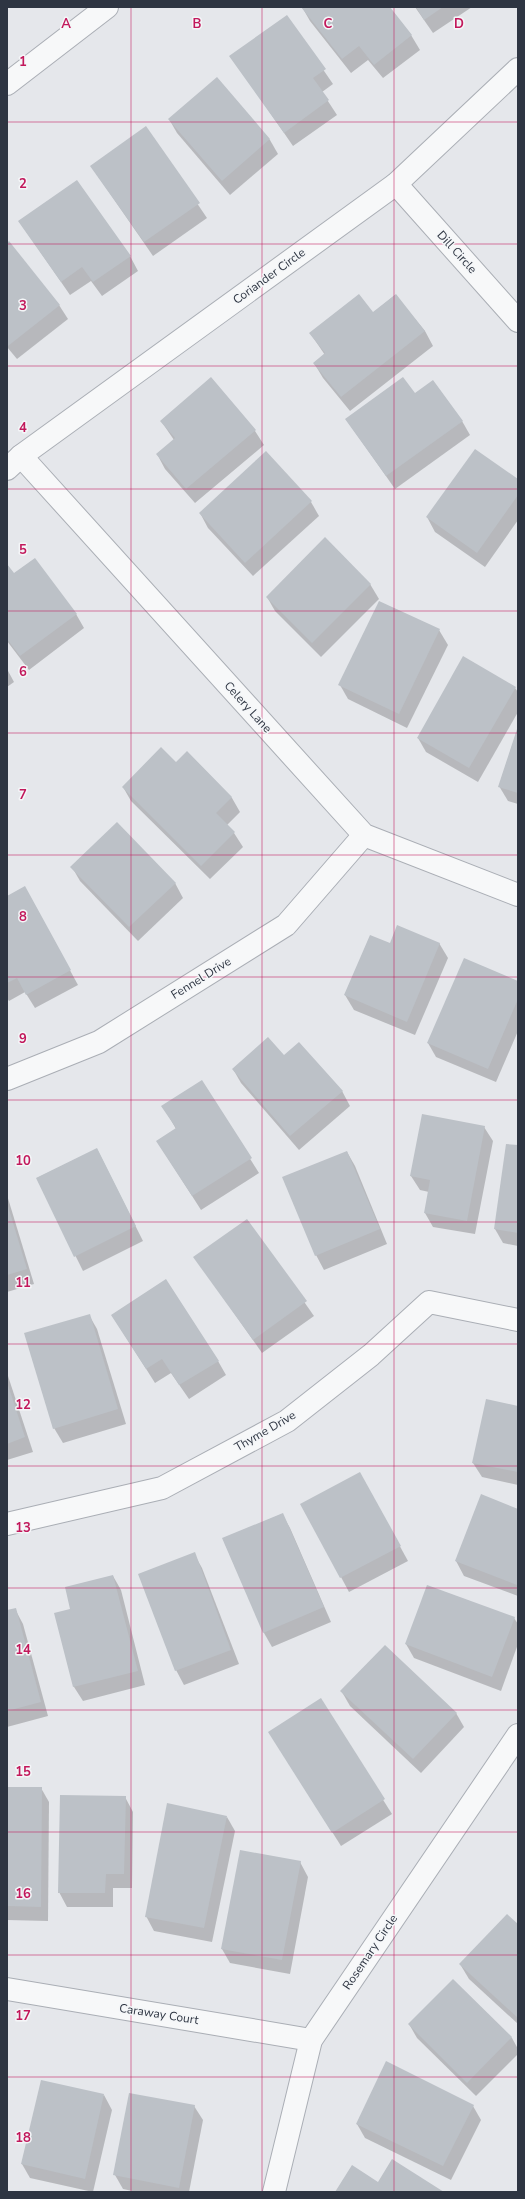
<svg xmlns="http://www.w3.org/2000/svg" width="525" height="2199" viewBox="0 0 525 2199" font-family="'Nunito Sans',sans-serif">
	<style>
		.shadow { fill: #0003 }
		.building { fill: #bcc1c7 }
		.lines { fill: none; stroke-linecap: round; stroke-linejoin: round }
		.minor-casing { stroke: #aaaeb5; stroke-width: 24 }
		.tertiary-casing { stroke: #aaaeb5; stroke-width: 24 }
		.minor { stroke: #f7f8f9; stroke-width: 22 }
		.tertiary { stroke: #f7f8f9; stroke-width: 22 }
		.grid { fill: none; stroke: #c2185b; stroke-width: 1; stroke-opacity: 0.55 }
		.labels { text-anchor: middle; stroke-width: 3; stroke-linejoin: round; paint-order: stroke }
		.street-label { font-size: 12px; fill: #2e3542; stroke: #f4f6f8 }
		.grid-label { font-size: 13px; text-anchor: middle; font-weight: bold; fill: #c2185b; stroke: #f4f6f8; stroke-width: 3; stroke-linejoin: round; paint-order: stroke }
	</style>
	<rect width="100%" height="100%" fill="#e5e7eb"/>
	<g class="shadow">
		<path d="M302 7H389L411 35 420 50 383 78 368 60 351 73 310 21Z"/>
		<path d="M415 7H472L433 33Z"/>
		<path d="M287 17 333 84 322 92 337 115 293 146 231 56Z"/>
		<path d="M217 78 270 140 278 154 230 195 177 133 169 119Z"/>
		<path d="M146 128 207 218 153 256 91 166Z"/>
		<path d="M19 221 130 256 138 271 102 296 91 281 70 295Z"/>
		<path d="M9 243 59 305 68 319 17 359 7 347V244Z"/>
		<path d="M395 295 425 331 433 346 350 411 323 378 314 363 325 355 310 333 373 313Z"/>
		<path d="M211 379 255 431 264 445 195 503 165 469 157 454 174 440 161 421Z"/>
		<path d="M414 394 462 421 470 435 395 489 346 419Z"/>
		<path d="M518 481V520L485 567 435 532 427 517Z"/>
		<path d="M311 502 319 516 253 576 208 528 200 513Z"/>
		<path d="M7 565 14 574 76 614 84 628 29 670 7 641Z"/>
		<path d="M370 584 379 599 321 657 275 611 267 597Z"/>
		<path d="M439 630 448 645 407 728 348 699 340 685Z"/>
		<path d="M7 669 14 682 7 687Z"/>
		<path d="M515 688 518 692V712L478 782 426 752 418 738Z"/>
		<path d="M518 728V804L508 801 499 786Z"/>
		<path d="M187 752 232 798 240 812 227 825 234 833 243 847 210 879 131 801 123 787 176 763Z"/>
		<path d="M72 867 175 883 183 898 138 941 80 881Z"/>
		<path d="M7 897 33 902 78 985 35 1008 25 992 9 1001 7 998Z"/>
		<path d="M439 943 448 958 415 1035 354 1010 345 995 390 944Z"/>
		<path d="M518 983V1031L496 1082 436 1057 428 1043Z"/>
		<path d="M284 1057 342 1091 350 1106 299 1150 241 1083 233 1069Z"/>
		<path d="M202 1082 259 1173 201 1210 166 1155 176 1129 163 1106Z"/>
		<path d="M484 1127 493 1141 475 1234 433 1227 425 1213 429 1192 420 1190 411 1176Z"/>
		<path d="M518 1146V1246L503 1243 495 1229Z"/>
		<path d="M97 1149 143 1241 83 1271 37 1178Z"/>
		<path d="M347 1152 355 1166 387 1244 324 1270 316 1255Z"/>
		<path d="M7 1195 34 1284 7 1292Z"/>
		<path d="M247 1220 314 1316 262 1353 195 1257Z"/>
		<path d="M89 1315 97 1329 126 1424 63 1443 54 1428Z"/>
		<path d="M112 1315 218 1361 226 1375 189 1399 171 1373 155 1383Z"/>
		<path d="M7 1373 33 1452 7 1460Z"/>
		<path d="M518 1407V1485L482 1477 473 1463Z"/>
		<path d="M368 1488 408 1561 349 1592 302 1504Z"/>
		<path d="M481 1496 518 1510V1596L464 1576 456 1561Z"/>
		<path d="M282 1514 290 1528 331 1622 272 1647 264 1633 223 1539Z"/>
		<path d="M194 1554 202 1568 239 1664 184 1685 176 1670Z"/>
		<path d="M113 1576 121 1590 145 1685 83 1701 74 1687 56 1614 72 1609Z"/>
		<path d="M15 1609 23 1624 48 1716 7 1727V1611Z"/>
		<path d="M514 1618 518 1624V1644L501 1691 414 1658 406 1644Z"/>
		<path d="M342 1692 456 1713 464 1727 421 1773 350 1706Z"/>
		<path d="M320 1700 392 1814 341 1846 278 1746Z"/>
		<path d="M7 1788H41L49 1802 48 1921 7 1920Z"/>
		<path d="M125 1797 133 1812 132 1888H113V1907H67L59 1892Z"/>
		<path d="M227 1817 235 1831 212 1942 154 1931 146 1916Z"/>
		<path d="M300 1862 308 1877 290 1974 230 1963 222 1949Z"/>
		<path d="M518 1926V2024L469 1979 460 1964Z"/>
		<path d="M453 1980 512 2038 518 2049V2054L476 2096 417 2038 409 2024Z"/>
		<path d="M104 2095 112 2110 93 2192 30 2178 22 2164Z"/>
		<path d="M194 2106 203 2120 189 2192H137L123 2189 115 2175Z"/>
		<path d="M473 2106 481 2120 451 2180 365 2138 357 2124Z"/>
	</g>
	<g class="building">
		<path d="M301 7H390L412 35 374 65 359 46 342 59Z"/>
		<path d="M416 7H443L424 20Z"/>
		<path d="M287 15 326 69 313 78 329 100 284 133 229 56Z"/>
		<path d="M217 77 270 139 222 181 168 119Z"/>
		<path d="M146 126 200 203 144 242 90 166Z"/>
		<path d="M77 180 131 256 93 282 82 267 61 282 18 221Z"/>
		<path d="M9 241 60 305 8 346 7 243Z"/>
		<path d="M359 294 373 312 396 294 425 331 341 397 313 363 325 353 309 333Z"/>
		<path d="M211 377 256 430 186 489 156 454 175 438 160 421Z"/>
		<path d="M403 377 415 393 433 380 463 421 386 476 345 419Z"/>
		<path d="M475 449 518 479V495L477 553 426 517Z"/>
		<path d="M266 451 312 501 245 563 199 513Z"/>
		<path d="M325 537 371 584 312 643 266 597Z"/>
		<path d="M35 558 77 614 20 656 7 639V564L14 573Z"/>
		<path d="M379 601 440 629 399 714 338 685Z"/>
		<path d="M463 656 516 687 469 768 417 738Z"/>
		<path d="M518 726V793L498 787Z"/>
		<path d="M161 747 176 762 187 751 232 797 216 813 235 832 201 866 122 787Z"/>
		<path d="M117 822 176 883 129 927 70 867Z"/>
		<path d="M25 886 71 970 26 995 17 978 7 983V896Z"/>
		<path d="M397 925 440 943 407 1022 344 995 370 935 390 943Z"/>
		<path d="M464 958 518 981V999L488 1069 427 1043Z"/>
		<path d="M268 1037 284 1055 299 1042 343 1091 290 1136 232 1069Z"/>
		<path d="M202 1080 252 1158 192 1196 156 1141 176 1128 161 1106Z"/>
		<path d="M422 1114 485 1126 467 1221 424 1213 430 1180 410 1176Z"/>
		<path d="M506 1144 518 1145V1233L494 1229Z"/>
		<path d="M97 1148 136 1226 74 1257 36 1178Z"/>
		<path d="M347 1151 380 1229 315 1256 282 1177Z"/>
		<path d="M7 1203 27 1269 7 1275Z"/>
		<path d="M247 1219 307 1301 253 1340 193 1257Z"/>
		<path d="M166 1279 219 1361 179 1385 162 1359 146 1369 111 1315Z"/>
		<path d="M90 1314 118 1409 53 1429 24 1333Z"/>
		<path d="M7 1382 25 1437 7 1444Z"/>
		<path d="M486 1399 518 1406V1472L472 1463Z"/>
		<path d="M360 1472 401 1546 340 1578 300 1504Z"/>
		<path d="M481 1494 518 1509 517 1585 455 1561Z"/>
		<path d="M283 1513 324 1607 263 1633 222 1538Z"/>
		<path d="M195 1552 231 1650 175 1671 138 1574Z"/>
		<path d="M113 1575 138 1671 73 1687 54 1613 70 1609 65 1587Z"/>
		<path d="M427 1585 515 1617 492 1677 405 1644Z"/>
		<path d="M16 1608 41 1702 7 1711V1610Z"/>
		<path d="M385 1645 457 1713 413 1759 340 1691Z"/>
		<path d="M321 1698 385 1799 332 1833 268 1732Z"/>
		<path d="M7 1787H42L41 1907 7 1906Z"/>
		<path d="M60 1795 126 1796 124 1874H106L105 1893H58Z"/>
		<path d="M167 1803 227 1816 204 1928 145 1917Z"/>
		<path d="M240 1850 301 1861 282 1960 221 1949Z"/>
		<path d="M507 1914 518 1924V2018L459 1964Z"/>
		<path d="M453 1979 512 2037 467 2083 408 2024Z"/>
		<path d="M386 2061 474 2105 443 2166 356 2124Z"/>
		<path d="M41 2080 104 2094 85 2179 21 2164Z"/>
		<path d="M129 2093 195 2105 179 2188 113 2175Z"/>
		<path d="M392 2159 444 2192H335L352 2165 378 2182Z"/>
	</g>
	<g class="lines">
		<defs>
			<g id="minor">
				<path d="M396 184 518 321"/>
				<path d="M21 456 364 835 518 895"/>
				<path d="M7 469 21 456 396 184 518 69"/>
				<path d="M7 1079 99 1042 286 925 364 835"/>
				<path d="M7 1524 162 1488 287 1421 371 1355 429 1302 518 1320"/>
				<path d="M7 1989 311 2040"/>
				<path d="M274 2192 311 2040 518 1735"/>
			</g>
			<path id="tertiary" d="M7 84 107 7"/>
		</defs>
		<use href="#minor" class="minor-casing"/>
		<use href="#tertiary" class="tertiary-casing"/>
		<use href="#minor" class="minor"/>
		<use href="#tertiary" class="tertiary"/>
	</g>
	<path class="grid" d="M131 7V2192M262 7V2192M394 7V2192M7 122H518M7 244H518M7 366H518M7 489H518M7 611H518M7 733H518M7 855H518M7 977H518M7 1100H518M7 1222H518M7 1344H518M7 1466H518M7 1588H518M7 1710H518M7 1832H518M7 1955H518M7 2077H518"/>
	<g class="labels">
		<g class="street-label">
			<text transform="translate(457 252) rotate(48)" y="4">Dill Circle</text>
			<text transform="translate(269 276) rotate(-36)" y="4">Coriander Circle</text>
			<text transform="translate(248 707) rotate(48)" y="4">Celery Lane</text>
			<text transform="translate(201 978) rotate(-32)" y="4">Fennel Drive</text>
			<text transform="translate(265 1431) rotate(-30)" y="4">Thyme Drive</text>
			<text transform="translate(370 1952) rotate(-56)" y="4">Rosemary Circle</text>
			<text transform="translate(159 2014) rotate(9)" y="4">Caraway Court</text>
		</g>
	</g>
	<g class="grid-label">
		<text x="66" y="28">A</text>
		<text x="197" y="28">B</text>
		<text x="328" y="28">C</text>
		<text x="459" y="28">D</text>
		<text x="23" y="66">1</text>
		<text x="23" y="188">2</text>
		<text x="23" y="310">3</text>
		<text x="23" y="432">4</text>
		<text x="23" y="554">5</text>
		<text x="23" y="676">6</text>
		<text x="23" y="799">7</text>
		<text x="23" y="921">8</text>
		<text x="23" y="1043">9</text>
		<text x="23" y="1165">10</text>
		<text x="23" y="1287">11</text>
		<text x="23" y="1409">12</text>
		<text x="23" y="1532">13</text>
		<text x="23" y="1654">14</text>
		<text x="23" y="1776">15</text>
		<text x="23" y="1898">16</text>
		<text x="23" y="2020">17</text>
		<text x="23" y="2142">18</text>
	</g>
	<rect width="525" height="2199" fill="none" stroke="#2e3542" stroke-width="16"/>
</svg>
